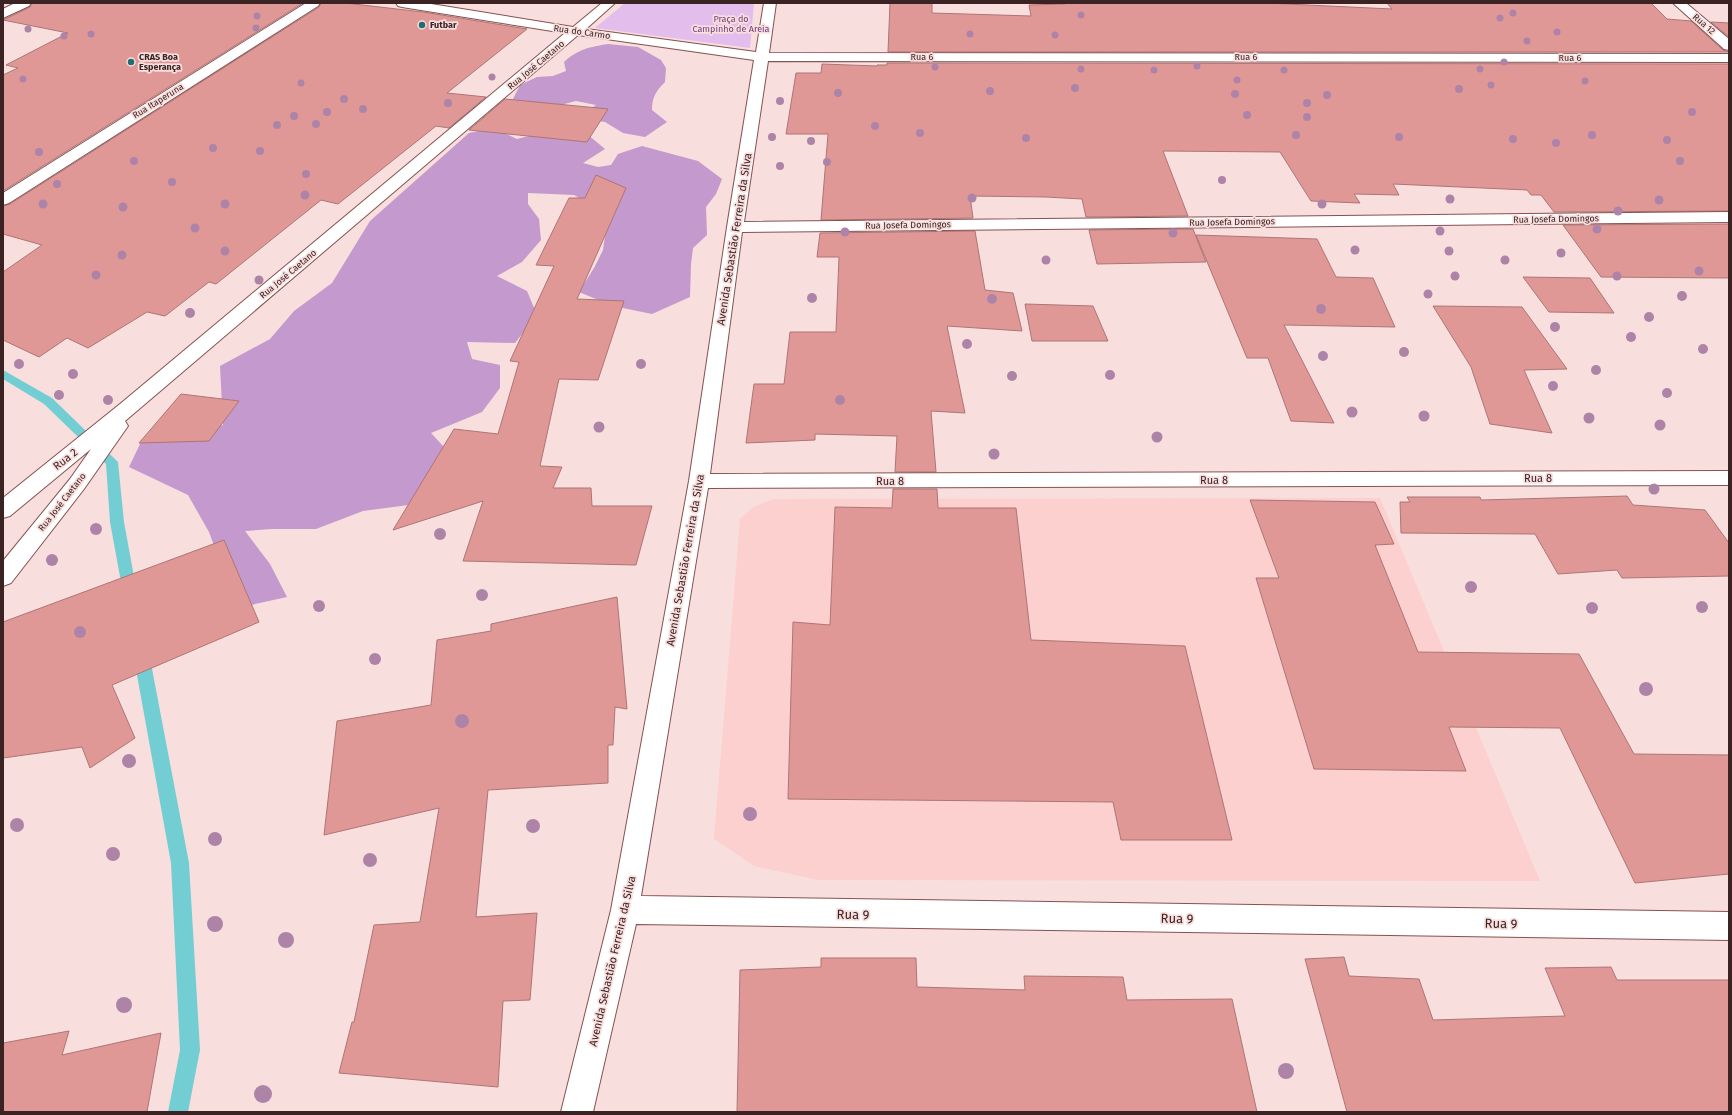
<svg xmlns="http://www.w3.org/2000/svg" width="1732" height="1115" viewBox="0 0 1732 1115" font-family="'Fira Sans',sans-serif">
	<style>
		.built { fill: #fbd0ce }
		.green { fill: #e3bdeb }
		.forest { fill: #c499cd }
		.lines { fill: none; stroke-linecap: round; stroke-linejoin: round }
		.stream { fill: #73ced3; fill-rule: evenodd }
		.building { fill: #e09897; stroke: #ad7574 }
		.minor-casing { stroke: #865151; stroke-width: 2 }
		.minor { fill: #fff; fill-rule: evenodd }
		.tree { fill: #ad84a8 }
		.poi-dot { fill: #216d71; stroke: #f8dedd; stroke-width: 1.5 }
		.labels { text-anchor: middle; stroke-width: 3.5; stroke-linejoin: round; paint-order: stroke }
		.far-park-label { font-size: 9px; fill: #703b7c; stroke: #f8dedd }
		.far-street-label { font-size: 9px; fill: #3b2323; stroke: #f8dedd }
		.far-poi-label { font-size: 9px; font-weight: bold; fill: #3b2323; stroke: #f8dedd; text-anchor: start }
		.street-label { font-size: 11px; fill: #3b2323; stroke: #f8dedd }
		.near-street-label { font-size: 13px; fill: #3b2323; stroke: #f8dedd }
	</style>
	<rect width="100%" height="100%" fill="#f8dedd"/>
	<path class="built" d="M1380 498 1540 881 818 880 754 866 714 839 740 519 753 507 773 499Z"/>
	<path class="green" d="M625 3H754L750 48 595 28Z"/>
	<g class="forest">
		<path d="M608 44 638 47 661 60 666 68 665 82C656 91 652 97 652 110L667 122 645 137 623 133 605 122 578 118 596 105 576 101 545 109 510 105 520 85 537 77 553 76 566 71 564 62C578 49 590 47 608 44Z"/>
		<path d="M494 128 517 139 548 131 587 134 605 149 583 163 598 167 611 165 618 154 642 146 698 161 722 179 716 194 706 207 707 235 693 248 691 264 690 297 652 314 613 306 579 292 594 268 603 250 608 214 574 195 528 193V204L539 219 541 240 522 262 497 276 527 291 537 315 515 343 467 342 472 359 500 365V388L482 412 431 433 443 446 441 474 416 504 363 511 316 529H272L245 531 270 564 287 597 251 605 219 559 209 532 188 495 129 467 141 442 223 425 220 366 270 339 294 311 332 283 370 221 469 133Z"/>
	</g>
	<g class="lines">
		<g class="stream">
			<path d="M3 370 52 398 118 462 124 522 137 593 135 597 130 599 125 597 123 593 110 522 106 464 44 404 3 379Z"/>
			<path d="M141 647 146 649 149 653 189 863 200 1050 188 1112H168L180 1050 171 863 133 653 136 649Z"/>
		</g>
	</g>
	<g class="building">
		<path d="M32 3H303L3 191V75L18 68 6 65 68 33 3 20 30 7Z"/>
		<path d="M321 3H345L423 12 527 29 447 93 486 97 449 128 436 126 338 204 321 200 216 284 209 282 165 316 147 312 88 348 67 338 39 357 3 340V272L42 245 3 234V206L10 204 319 7Z"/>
		<path d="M890 3H932V13L1031 16 1029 5 1065 4V3H1266L1392 9 1387 3H1651L1667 19 1691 21 1723 50 1729 52H888Z"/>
		<path d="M1711 22 1729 23V37Z"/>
		<path d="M887 63 1729 64V211L1554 212 1541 195H1531L1527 190 1393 184 1399 195 1354 194 1360 203 1311 201 1280 152 1163 151 1188 216 1086 217 1082 199 1046 197 970 196 973 218 821 220 828 134H786L796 73H821L822 64 877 66V65H887Z"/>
		<path d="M505 99 608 109 587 142 469 130Z"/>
		<path d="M596 175 626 188 577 299 624 301 598 380 559 379 540 466 562 467 553 488H591L592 506H652L636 565 463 561 483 501 393 530 454 429 498 434 519 362 510 361 554 266 536 265 569 198H585Z"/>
		<path d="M1729 224V278L1601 277 1563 225Z"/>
		<path d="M1193 229 1206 262 1097 264 1089 230Z"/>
		<path d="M975 231 985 290 1013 293 1022 331 947 326 965 413 931 411 936 472H895L897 436 815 434V440L746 443 754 384H784L790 332H836L839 257H817L820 233Z"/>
		<path d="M1196 235 1317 239 1336 277 1373 278 1395 327 1284 325 1334 423 1291 421 1268 358H1247Z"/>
		<path d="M1523 277 1590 278 1614 313 1549 312Z"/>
		<path d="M1025 304 1093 306 1108 341H1032Z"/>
		<path d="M1433 306 1522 307 1567 369 1524 370 1552 433 1490 424 1471 367Z"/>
		<path d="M181 394 239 401 209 441 139 443Z"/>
		<path d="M893 489H937L938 508H1016L1031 640 1185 646 1232 840H1121L1113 802 788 799 793 622 830 625 835 507 892 508Z"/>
		<path d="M1627 496 1633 505 1705 510 1729 543V576L1622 578 1617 570 1558 574 1535 534 1401 533 1400 502H1410L1407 497H1480L1481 500Z"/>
		<path d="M1250 500 1375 502 1394 544 1375 545 1418 652 1579 654 1634 754 1729 755V874L1635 883 1560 728 1449 727 1466 771 1314 769 1256 578H1279Z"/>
		<path d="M224 540 259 622 112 685 135 738 90 768 82 747 3 758V622Z"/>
		<path d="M617 597 627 709 615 707 613 745H608V783L488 790 476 917 537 913 530 1000 503 1001 498 1087 339 1073 352 1022H354L374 925 420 922 439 808 324 835 337 721 431 705 437 640 491 631V624Z"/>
		<path d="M1344 957 1349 976 1419 979 1433 1020 1565 1016 1545 968 1611 967 1617 980H1729V1112H1347L1305 959Z"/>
		<path d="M821 958H916L917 987 1025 990 1024 976 1123 977 1127 1000 1232 999 1257 1112H737L740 970 821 967Z"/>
		<path d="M69 1031 62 1055 161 1033 147 1112H3V1043Z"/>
	</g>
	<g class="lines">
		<defs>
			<g id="minor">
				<path d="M15 3H31L29 6 3 18V9Z"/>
				<path d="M306 3H320L318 6 9 203 3 205V193Z"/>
				<path d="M396 3H425L573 27 602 3H615L586 29 756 52 764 3H776L769 53 1729 54V62L768 61 744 222 1729 212V222L742 232 710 474 1729 471V485L708 488 641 896 1729 912V940L636 924 593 1112H561L611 910 689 481 727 227 754 60 578 35 125 421 128 426 84 489 11 583 3 586V561L70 479 91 449 10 516 3 518V498L120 404 565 33 402 7 398 6Z"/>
				<path d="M1673 3H1686L1729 39V50L1724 49Z"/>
			</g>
		</defs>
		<use href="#minor" class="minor-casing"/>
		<use href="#minor" class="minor"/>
	</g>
	<g class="tree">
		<circle cx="1513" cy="13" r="3.5"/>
		<circle cx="1081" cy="15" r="3.5"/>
		<circle cx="257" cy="16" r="3.5"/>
		<circle cx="1500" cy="18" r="3.5"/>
		<circle cx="256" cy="28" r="3.5"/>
		<circle cx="28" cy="29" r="3.5"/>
		<circle cx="1557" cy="32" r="3.5"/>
		<circle cx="91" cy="34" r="3.5"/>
		<circle cx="970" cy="34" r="3.5"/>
		<circle cx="1055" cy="35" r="3.5"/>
		<circle cx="64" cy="36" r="3.5"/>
		<circle cx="1527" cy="41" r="3.5"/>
		<circle cx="1504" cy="62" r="3.5"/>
		<circle cx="1197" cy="66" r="3.5"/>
		<circle cx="935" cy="67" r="3.5"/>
		<circle cx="1081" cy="69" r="3.5"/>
		<circle cx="1480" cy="69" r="3.5"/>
		<circle cx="1154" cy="70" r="3.5"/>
		<circle cx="1284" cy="70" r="3.5"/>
		<circle cx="492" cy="77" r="3.5"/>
		<circle cx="23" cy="79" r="3.5"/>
		<circle cx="1237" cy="80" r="3.5"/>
		<circle cx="1585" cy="81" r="3.5"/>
		<circle cx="301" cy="83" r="3.5"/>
		<circle cx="1491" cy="85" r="3.5"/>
		<circle cx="1075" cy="88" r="4"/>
		<circle cx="1459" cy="89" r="4"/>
		<circle cx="990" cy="91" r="4"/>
		<circle cx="838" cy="93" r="4"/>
		<circle cx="1235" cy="94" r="4"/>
		<circle cx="1327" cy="95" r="4"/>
		<circle cx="344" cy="99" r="4"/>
		<circle cx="780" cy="101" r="4"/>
		<circle cx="448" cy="103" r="4"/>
		<circle cx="1307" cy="103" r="4"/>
		<circle cx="363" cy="109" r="4"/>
		<circle cx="327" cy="112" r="4"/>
		<circle cx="1692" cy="112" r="4"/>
		<circle cx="1247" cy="115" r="4"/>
		<circle cx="294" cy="116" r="4"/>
		<circle cx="1307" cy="117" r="4"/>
		<circle cx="316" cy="124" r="4"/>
		<circle cx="277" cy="125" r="4"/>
		<circle cx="875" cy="126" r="4"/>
		<circle cx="920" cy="133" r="4"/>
		<circle cx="1296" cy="135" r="4"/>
		<circle cx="1592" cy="135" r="4"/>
		<circle cx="772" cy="137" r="4"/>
		<circle cx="1399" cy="137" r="4"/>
		<circle cx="1026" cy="138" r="4"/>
		<circle cx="1513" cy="139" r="4"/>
		<circle cx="1667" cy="140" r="4"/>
		<circle cx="811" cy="141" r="4"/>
		<circle cx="1556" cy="143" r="4"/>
		<circle cx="213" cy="148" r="4"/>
		<circle cx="260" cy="151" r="4"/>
		<circle cx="39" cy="152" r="4"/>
		<circle cx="134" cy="161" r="4"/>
		<circle cx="1680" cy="161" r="4"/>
		<circle cx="827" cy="162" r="4"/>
		<circle cx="780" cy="166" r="4"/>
		<circle cx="306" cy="174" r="4"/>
		<circle cx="1222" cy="180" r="4"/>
		<circle cx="172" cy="182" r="4"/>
		<circle cx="57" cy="184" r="4"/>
		<circle cx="305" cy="195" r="4.5"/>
		<circle cx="972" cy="198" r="4.5"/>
		<circle cx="1450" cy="199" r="4.5"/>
		<circle cx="1659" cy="200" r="4.5"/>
		<circle cx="43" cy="204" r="4.5"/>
		<circle cx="225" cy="204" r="4.5"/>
		<circle cx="1322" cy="204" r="4.5"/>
		<circle cx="123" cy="207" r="4.5"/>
		<circle cx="1618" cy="211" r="4.5"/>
		<circle cx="195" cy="228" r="4.5"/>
		<circle cx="1597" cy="229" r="4.5"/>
		<circle cx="1440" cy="231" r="4.5"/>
		<circle cx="845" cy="232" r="4.5"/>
		<circle cx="1173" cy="233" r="4.5"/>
		<circle cx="1355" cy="250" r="4.5"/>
		<circle cx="225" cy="251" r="4.5"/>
		<circle cx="1449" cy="251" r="4.5"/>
		<circle cx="1561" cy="253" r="4.5"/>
		<circle cx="122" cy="255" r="4.5"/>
		<circle cx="1046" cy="260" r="4.5"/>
		<circle cx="1505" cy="260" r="4.5"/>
		<circle cx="1699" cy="271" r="4.5"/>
		<circle cx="96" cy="275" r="4.5"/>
		<circle cx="1455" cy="276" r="4.5"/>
		<circle cx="1617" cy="276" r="4.5"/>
		<circle cx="259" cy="280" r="4.5"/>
		<circle cx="1428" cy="294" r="4.5"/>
		<circle cx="1682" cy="296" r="5"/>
		<circle cx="812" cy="298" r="5"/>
		<circle cx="992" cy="299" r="5"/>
		<circle cx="1321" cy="309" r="5"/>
		<circle cx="190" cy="313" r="5"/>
		<circle cx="1649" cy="317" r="5"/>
		<circle cx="1555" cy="327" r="5"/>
		<circle cx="1631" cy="337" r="5"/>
		<circle cx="967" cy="344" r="5"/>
		<circle cx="1703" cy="349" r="5"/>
		<circle cx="1404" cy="352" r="5"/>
		<circle cx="1323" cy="356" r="5"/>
		<circle cx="19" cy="364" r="5"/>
		<circle cx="641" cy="364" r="5"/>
		<circle cx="1596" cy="370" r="5"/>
		<circle cx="73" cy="374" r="5"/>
		<circle cx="1110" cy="375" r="5"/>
		<circle cx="1012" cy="376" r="5"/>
		<circle cx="1553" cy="386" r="5"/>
		<circle cx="1667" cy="393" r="5"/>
		<circle cx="59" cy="395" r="5"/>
		<circle cx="108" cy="400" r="5"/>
		<circle cx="840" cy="400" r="5"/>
		<circle cx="1352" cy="412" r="5.5"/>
		<circle cx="1424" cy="416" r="5.5"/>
		<circle cx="1589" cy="418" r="5.5"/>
		<circle cx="1660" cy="425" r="5.5"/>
		<circle cx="599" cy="427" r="5.5"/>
		<circle cx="1157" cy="437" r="5.5"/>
		<circle cx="994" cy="454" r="5.5"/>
		<circle cx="1654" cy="489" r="5.5"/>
		<circle cx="96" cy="529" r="6"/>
		<circle cx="440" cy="534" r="6"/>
		<circle cx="52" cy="560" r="6"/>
		<circle cx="1471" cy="587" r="6"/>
		<circle cx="482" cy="595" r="6"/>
		<circle cx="319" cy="606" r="6"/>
		<circle cx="1702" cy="607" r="6"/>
		<circle cx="1592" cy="608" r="6"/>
		<circle cx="80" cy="632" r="6"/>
		<circle cx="375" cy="659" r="6"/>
		<circle cx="1646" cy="689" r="7"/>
		<circle cx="462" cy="721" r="7"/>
		<circle cx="129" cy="761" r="7"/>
		<circle cx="750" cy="814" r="7"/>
		<circle cx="17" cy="825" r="7"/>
		<circle cx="533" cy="826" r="7"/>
		<circle cx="215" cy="839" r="7"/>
		<circle cx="113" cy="854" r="7"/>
		<circle cx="370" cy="860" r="7"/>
		<circle cx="215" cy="924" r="8"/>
		<circle cx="286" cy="940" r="8"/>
		<circle cx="124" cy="1005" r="8"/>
		<circle cx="1286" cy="1071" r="8"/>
		<circle cx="263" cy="1094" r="9"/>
	</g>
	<g class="poi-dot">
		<circle cx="422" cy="25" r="4"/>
		<circle cx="131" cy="62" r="4"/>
	</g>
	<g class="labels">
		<g class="far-park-label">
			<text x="731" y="22">Praça do<tspan x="731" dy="10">Campinho de Areia</tspan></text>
		</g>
		<g class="far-street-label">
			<text transform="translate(1704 24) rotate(41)" y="3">Rua 12</text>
			<text transform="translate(582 32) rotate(8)" y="3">Rua do Carmo</text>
			<text x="922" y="60">Rua 6</text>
			<text x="1246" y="60">Rua 6</text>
			<text x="1570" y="61">Rua 6</text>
			<text transform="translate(536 65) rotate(-40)" y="3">Rua José Caetano</text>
			<text transform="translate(158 101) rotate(-32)" y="3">Rua Itaperuna</text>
			<text transform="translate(1556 219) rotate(-1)" y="3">Rua Josefa Domingos</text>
			<text transform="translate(1232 222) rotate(-1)" y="3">Rua Josefa Domingos</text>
			<text transform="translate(908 225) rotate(-1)" y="3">Rua Josefa Domingos</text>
			<text transform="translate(288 274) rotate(-40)" y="3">Rua José Caetano</text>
			<text transform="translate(62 502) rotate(-52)" y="3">Rua José Caetano</text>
		</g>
		<g class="far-poi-label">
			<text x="430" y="28">Futbar</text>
			<text x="139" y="60">CRAS Boa<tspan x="139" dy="10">Esperança</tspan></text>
		</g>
		<g class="street-label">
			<text transform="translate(734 239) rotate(-81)" y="4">Avenida Sebastião Ferreira da Silva</text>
			<text transform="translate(65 459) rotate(-38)" y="4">Rua 2</text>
			<text x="1538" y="482">Rua 8</text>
			<text x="1214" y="484">Rua 8</text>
			<text x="890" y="485">Rua 8</text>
			<text transform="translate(685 560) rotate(-80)" y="4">Avenida Sebastião Ferreira da Silva</text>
			<text transform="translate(612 961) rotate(-77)" y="4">Avenida Sebastião Ferreira da Silva</text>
		</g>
		<g class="near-street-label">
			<text transform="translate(853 914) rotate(1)" y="5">Rua 9</text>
			<text transform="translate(1177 918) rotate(1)" y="5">Rua 9</text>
			<text transform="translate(1501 923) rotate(1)" y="5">Rua 9</text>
		</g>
	</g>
	<rect width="1732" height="1115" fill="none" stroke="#3b2323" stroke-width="8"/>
</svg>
